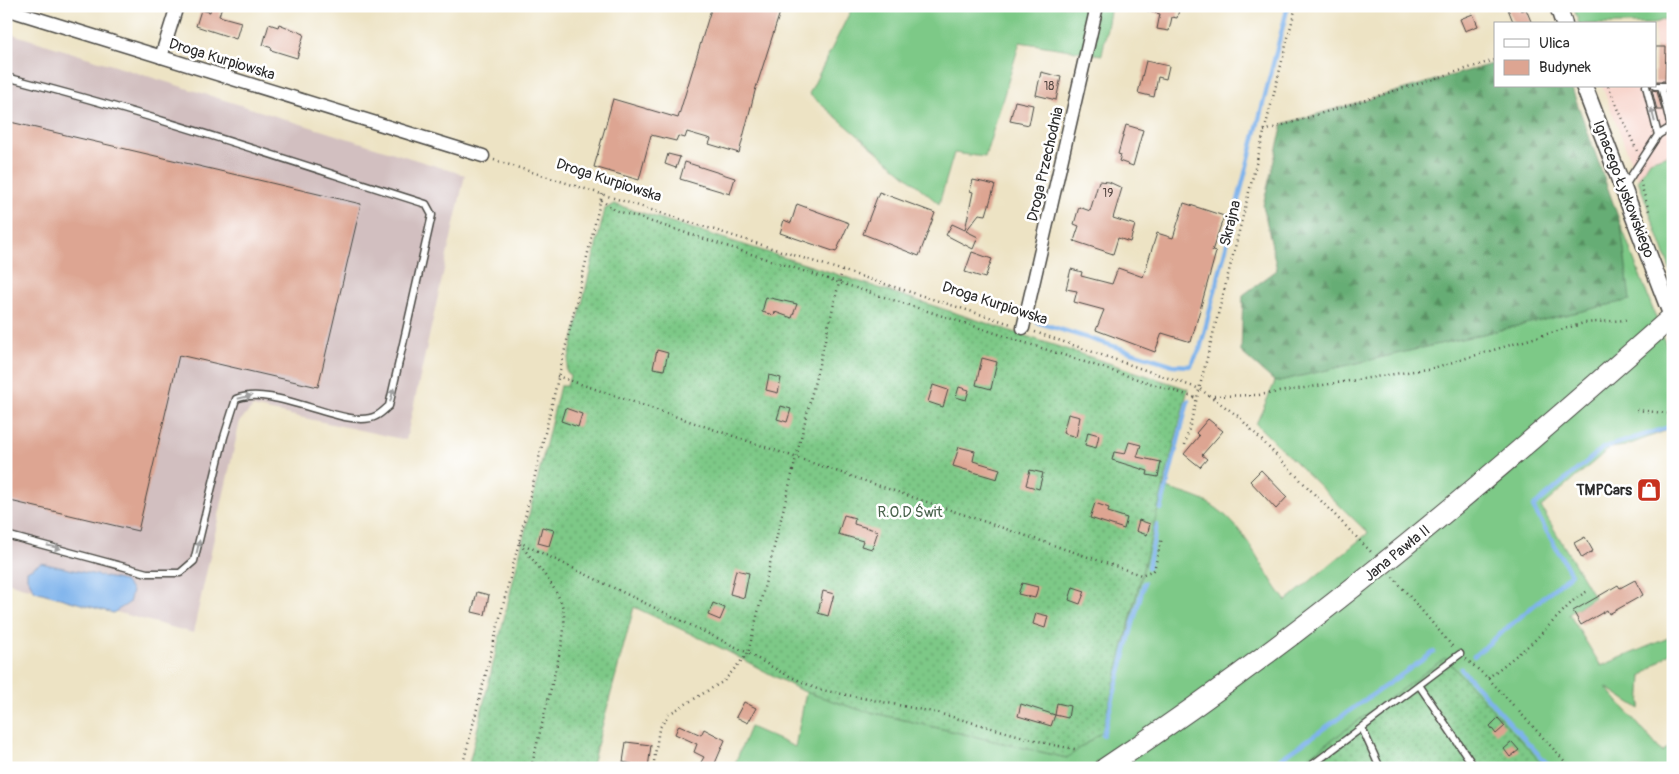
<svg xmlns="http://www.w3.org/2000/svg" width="1679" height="774" viewBox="0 0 1679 774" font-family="Pangolin,sans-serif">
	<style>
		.built { fill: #f7d1c8 }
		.industrial { fill: #d2bfc0 }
		.grass { fill: #7dc987; stroke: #547a59 }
		.forest { fill: url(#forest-firs); stroke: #486c50 }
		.garden { fill: url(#garden-dots); stroke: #547a59 }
		.water { fill: #7eb3ec; stroke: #546f8c }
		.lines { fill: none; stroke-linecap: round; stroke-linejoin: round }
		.stream { stroke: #7eb3ec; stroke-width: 4.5 }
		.building { fill: #dda592 }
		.service-casing { stroke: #484742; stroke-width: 9 }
		.minor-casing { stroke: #484742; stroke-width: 15 }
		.tertiary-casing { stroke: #484742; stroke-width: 19 }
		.primary-casing { stroke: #484742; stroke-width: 22 }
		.path { stroke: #484742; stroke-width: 2.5; stroke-dasharray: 1 4; stroke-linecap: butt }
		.service { stroke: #fff; stroke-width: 6 }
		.minor { stroke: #fff; stroke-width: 12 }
		.tertiary { stroke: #fff; stroke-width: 16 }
		.primary { stroke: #fff; stroke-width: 20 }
		.oneway { fill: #a0a0a0 }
		.labels { text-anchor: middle; stroke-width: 5; stroke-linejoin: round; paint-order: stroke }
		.number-label { font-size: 12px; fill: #584a45 }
		.street-label { font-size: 15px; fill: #2b2b2b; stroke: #fff }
		.poi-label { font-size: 15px; font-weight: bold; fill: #2b2b2b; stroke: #fff; text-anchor: end }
		.park-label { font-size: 15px; fill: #48624b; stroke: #fff }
	</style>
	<defs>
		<pattern id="forest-firs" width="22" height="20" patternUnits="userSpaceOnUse" patternTransform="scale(1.25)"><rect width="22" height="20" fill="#66ad74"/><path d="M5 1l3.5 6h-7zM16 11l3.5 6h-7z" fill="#548d5f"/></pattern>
		<pattern id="garden-dots" width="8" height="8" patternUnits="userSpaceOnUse" patternTransform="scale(1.25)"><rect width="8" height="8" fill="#7dc987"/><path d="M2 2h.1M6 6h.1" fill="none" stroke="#67a36f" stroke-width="1.8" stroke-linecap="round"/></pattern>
	</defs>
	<rect width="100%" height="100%" fill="#fff"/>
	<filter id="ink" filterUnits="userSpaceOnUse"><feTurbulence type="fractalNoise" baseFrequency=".02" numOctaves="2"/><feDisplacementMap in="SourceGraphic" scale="10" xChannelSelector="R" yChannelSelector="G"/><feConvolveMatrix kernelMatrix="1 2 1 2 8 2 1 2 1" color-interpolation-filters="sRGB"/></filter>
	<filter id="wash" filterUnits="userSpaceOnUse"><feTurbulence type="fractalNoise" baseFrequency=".0096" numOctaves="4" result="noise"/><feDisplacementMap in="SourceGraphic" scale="20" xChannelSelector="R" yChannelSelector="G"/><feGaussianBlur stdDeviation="1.12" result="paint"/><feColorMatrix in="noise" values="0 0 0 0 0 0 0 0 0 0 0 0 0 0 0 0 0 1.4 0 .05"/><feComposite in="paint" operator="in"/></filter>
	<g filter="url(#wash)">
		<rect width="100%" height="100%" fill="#ede3c4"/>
		<path class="built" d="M1673 16V153L1650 161 1638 180 1602 86H1655V24H1653Z"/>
		<path class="industrial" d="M6 32 465 175 406 440 253 407 240 421 193 633 6 582Z"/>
		<g class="grass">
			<path d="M853 6H1111L1102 55 1020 42 985 157 954 153 939 204 809 94Z"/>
			<path d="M1573 6H1673V16L1653 24H1579Z"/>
			<path d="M1673 153V277L1638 180 1650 161Z"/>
			<path d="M1621 225 1673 363V428L1625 446 1610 448 1541 507 1594 597 1569 614 1601 666 1673 636V650L1642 676 1640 709 1606 687 1662 752 1673 744V763L1666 768H1546L1445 658 1293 768H817L799 764 798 768H733L750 727 795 747 806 692 857 709 1067 758 1125 644 1163 487C1178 492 1196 496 1210 504 1247 526 1260 569 1286 601L1368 533 1256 424 1275 382 1629 300Z"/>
		</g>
		<path class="forest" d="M1495 63V86H1571L1621 225 1630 300 1275 382 1241 352 1243 295 1277 270 1263 205 1283 124Z"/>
		<g class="garden">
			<path d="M614 204 833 273 1188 389 1102 732 1067 758 857 709 800 690 725 650 634 607 591 768H468L560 386H567L570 376 566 370 605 209Z"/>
			<path d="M1445 658 1546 768H1293Z"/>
		</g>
		<path class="water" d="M41 563 124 581 132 591 129 603 113 613 35 591 27 578V571Z"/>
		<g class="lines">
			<g class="stream">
				<path d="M1038 313 1037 322 1173 365 1189 366 1191 365 1200 349 1288 6"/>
				<path d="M1161 509 1188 401"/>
				<path d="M1148 567 1157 525"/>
				<path d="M1474 656 1571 574 1533 507 1603 448 1673 426"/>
				<path d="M1461 669 1551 768"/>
				<path d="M1103 735 1144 583"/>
				<path d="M1267 768 1434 652"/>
			</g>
		</g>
		<g id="blocks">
			<g class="building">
				<path d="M211 6H222L219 16 241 22 236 39 196 26 201 10 210 12Z"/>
				<path d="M712 6H782L755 91 739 153 709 144 711 139 687 132 685 138 678 136 676 141 651 135 639 180 594 167 613 99 678 118Z"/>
				<path d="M1145 6H1180L1177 18 1172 17 1169 31 1157 29 1160 14 1145 10Z"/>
				<path d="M1520 6 1521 11 1526 9 1532 24H1514L1508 9Z"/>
				<path d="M1473 14 1478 26 1465 31 1460 19Z"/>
				<path d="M269 24 278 27 279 24 304 34 297 58 271 50 272 48 263 45Z"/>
				<path d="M1655 47H1666L1665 81H1655Z"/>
				<path d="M1146 61 1169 66 1166 79 1158 77 1154 97 1138 93Z"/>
				<path d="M1041 72 1061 77 1056 100 1036 95Z"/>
				<path d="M1652 90 1657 91 1662 110H1657Z"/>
				<path d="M1667 91 1673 92V111H1672Z"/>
				<path d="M1015 101 1033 105 1029 125 1010 121Z"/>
				<path d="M6 121 361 204 318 387 179 355 138 531 6 500Z"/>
				<path d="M1126 125 1143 130 1133 166 1119 161 1121 155 1118 154Z"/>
				<path d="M668 154 680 157 676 168 665 164Z"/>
				<path d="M685 162 735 178 730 194 680 179Z"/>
				<path d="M973 180 995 185 986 215 979 214 966 231 978 237 973 249 946 235 952 224 965 230 973 192 970 191Z"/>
				<path d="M1099 181 1109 182 1122 188 1113 218 1135 225 1130 242 1118 238 1113 254 1074 241 1079 226 1074 224 1079 207 1090 211Z"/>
				<path d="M879 192 935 213 919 256 863 234Z"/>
				<path d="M1184 203 1224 216 1212 251 1216 252 1191 342 1162 333 1155 352 1096 330 1104 310 1074 302 1077 291 1066 289 1071 269 1082 272 1081 276 1112 284 1118 268 1143 277 1157 233 1173 238Z"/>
				<path d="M797 204 849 223 836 252 780 233 784 220 791 223Z"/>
				<path d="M972 252 992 259 985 278 965 272Z"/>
				<path d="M766 297 797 304 792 318 775 312 774 315 762 312Z"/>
				<path d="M657 350 668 353 664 370 653 368Z"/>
				<path d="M982 358 997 362 991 389 976 385Z"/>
				<path d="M769 375 781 378 778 393 766 390Z"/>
				<path d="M933 385 948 390 943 407 928 402Z"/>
				<path d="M959 387 969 390 966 400 956 397Z"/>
				<path d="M781 406 791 409 787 422 777 419Z"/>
				<path d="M565 408 582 414 578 427 561 421Z"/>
				<path d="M1068 414 1080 417 1076 437 1063 433Z"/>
				<path d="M1208 419 1223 431 1202 455 1207 459 1200 467 1184 454 1199 436 1196 433Z"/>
				<path d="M1088 432 1099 435 1096 448 1085 445Z"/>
				<path d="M1129 442 1141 445 1137 457 1161 462 1158 477 1147 475 1148 471 1112 460 1114 452 1125 454Z"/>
				<path d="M959 447 975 451 973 461 1000 469 997 479 953 466Z"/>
				<path d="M1030 470 1043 473 1039 489 1026 485Z"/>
				<path d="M1261 470 1287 497 1276 509 1250 481Z"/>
				<path d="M1651 482 1657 494 1647 499 1641 486Z"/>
				<path d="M1095 503 1109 508 1108 512 1127 518 1124 529 1090 518Z"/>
				<path d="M844 515 855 518 854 524 878 531 872 549 861 546 863 541 838 534Z"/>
				<path d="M1139 520 1150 524 1147 535 1136 531Z"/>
				<path d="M542 527 554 530 549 546 538 543Z"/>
				<path d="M1585 537 1593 551 1582 558 1574 543Z"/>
				<path d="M736 570 749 573 744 598 730 594Z"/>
				<path d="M1635 580 1643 595 1609 614 1607 610 1581 625 1573 611 1618 585 1620 588Z"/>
				<path d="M1022 583 1038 587 1035 598 1018 594Z"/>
				<path d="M1073 587 1085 591 1080 604 1069 600Z"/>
				<path d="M823 591 834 594 828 616 818 613Z"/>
				<path d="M477 592 489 595 485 615 472 612Z"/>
				<path d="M713 603 725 608 720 620 708 615Z"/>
				<path d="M1036 613 1048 616 1045 628 1033 624Z"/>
				<path d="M744 702 756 708 748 723 736 717Z"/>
				<path d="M1057 703 1070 706 1068 718 1055 715Z"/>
				<path d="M1021 704 1055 715 1051 726 1018 716Z"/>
				<path d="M1498 718 1505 726 1496 734 1490 726Z"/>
				<path d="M679 725 701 735 704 729 725 740 713 768 700 764 704 757 694 752 697 744 675 734Z"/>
				<path d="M626 742 651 745 648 768H631L632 764 623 762Z"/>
				<path d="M1512 742 1519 750 1510 757 1504 749Z"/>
			</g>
		</g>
	</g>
	<g filter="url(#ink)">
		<use href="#blocks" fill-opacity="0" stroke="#484742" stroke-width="1"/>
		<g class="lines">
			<defs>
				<g id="service">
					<path d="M6 77C148 113 287 160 426 204L432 215 389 406C385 409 381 414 376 416 347 431 273 383 236 399L224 437 194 561 180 573H147L6 535"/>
					<path d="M1655 86H1661L1671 127 1658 135"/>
					<path d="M1661 86H1673"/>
					<path d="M1624 187 1658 135 1646 86"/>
					<path d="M1419 685 1475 768"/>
					<path d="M1362 728 1380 768"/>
					<path d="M1308 768 1460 654"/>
				</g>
				<g id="minor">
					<path d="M6 9 483 156"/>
					<path d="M161 57 177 6"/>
					<path d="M1023 328 1097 6"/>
				</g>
				<g id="tertiary">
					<path d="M1558 6 1564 24"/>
					<path d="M1584 86 1673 319"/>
				</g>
				<path id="primary" d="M1105 768C1310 633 1490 478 1673 316"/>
			</defs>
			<use href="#service" class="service-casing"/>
			<use href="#minor" class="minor-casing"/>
			<use href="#tertiary" class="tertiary-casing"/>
			<use href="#primary" class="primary-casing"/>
			<g class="path">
				<path d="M1608 86 1637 151"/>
				<path d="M1264 131 1495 60"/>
				<path d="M494 160 1011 324"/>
				<path d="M1640 181 1650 214"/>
				<path d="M601 200 615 210 1196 398"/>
				<path d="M842 271 748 653 779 671 817 689 938 713 1053 745 1075 749"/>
				<path d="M1035 332 1200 389 1238 416 1371 552"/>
				<path d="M557 376 1141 575 1154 570 1162 538"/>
				<path d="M1669 382 1673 383"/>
				<path d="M1214 396 1259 395 1433 368 1584 323 1626 320"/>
				<path d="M1637 410 1673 414"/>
				<path d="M1185 445 1296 6"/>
				<path d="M519 542 748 653 724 681 669 714 659 729 653 768"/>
				<path d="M520 544C534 562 554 583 562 605 566 617 564 631 562 644L531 768"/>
				<path d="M1393 577 1453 647"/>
				<path d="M1466 659 1488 678 1571 768"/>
				<path d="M1488 678 1533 642 1575 599 1589 590"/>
				<path d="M462 768 519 542 602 194"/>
			</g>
			<use href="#service" class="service"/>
			<use href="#minor" class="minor"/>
			<use href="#tertiary" class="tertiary"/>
			<use href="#primary" class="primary"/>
		</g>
		<defs><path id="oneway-solid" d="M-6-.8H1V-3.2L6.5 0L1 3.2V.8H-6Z" transform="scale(1.25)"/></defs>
		<g class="oneway">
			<use href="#oneway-solid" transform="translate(1653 115) rotate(-104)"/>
			<use href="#oneway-solid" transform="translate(392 395) rotate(-75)"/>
			<use href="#oneway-solid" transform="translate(245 397) rotate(-13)"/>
			<use href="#oneway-solid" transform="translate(54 547) rotate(14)"/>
			<use href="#oneway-solid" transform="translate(198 547) rotate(-77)"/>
		</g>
	</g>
	<defs>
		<symbol id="shop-square" viewBox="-11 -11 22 22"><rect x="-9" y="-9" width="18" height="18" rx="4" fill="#c8321e" stroke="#fff"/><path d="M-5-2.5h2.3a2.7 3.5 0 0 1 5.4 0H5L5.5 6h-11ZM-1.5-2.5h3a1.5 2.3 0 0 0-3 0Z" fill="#fff"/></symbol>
	</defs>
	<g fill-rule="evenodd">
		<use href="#shop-square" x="1635" y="476" width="28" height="28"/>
	</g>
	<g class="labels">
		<g class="number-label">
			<text x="1049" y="90">18</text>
			<text x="1108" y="197">19</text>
		</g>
		<g class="street-label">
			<text transform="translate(222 59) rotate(17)" y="5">Droga Kurpiowska</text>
			<text transform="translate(1045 164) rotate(-77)" y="5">Droga Przechodnia</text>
			<text transform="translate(609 180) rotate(18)" y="5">Droga Kurpiowska</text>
			<text transform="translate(1624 189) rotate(69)" y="5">Ignacego Łyskowskiego</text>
			<text transform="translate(1230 223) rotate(-76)" y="5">Skrajna</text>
			<text transform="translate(995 303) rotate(18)" y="5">Droga Kurpiowska</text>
			<text transform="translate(1397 553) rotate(-39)" y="5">Jana Pawła II</text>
		</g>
		<g class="poi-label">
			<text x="1632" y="495">TMPCars</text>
		</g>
		<g class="park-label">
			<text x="910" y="517">R.O.D Świt</text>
		</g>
	</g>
	<rect width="1679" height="774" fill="none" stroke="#fff" stroke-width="25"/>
	<rect x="1494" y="22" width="162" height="65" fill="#ffffff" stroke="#aaaaaa"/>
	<rect x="1504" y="39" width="25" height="8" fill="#ffffff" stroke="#aaaaaa"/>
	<text x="1539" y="48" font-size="15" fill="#2b2b2b">Ulica</text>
	<rect x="1504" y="60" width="25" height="15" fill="#dda592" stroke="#aaaaaa"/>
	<text x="1539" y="72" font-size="15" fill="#2b2b2b">Budynek</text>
</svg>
